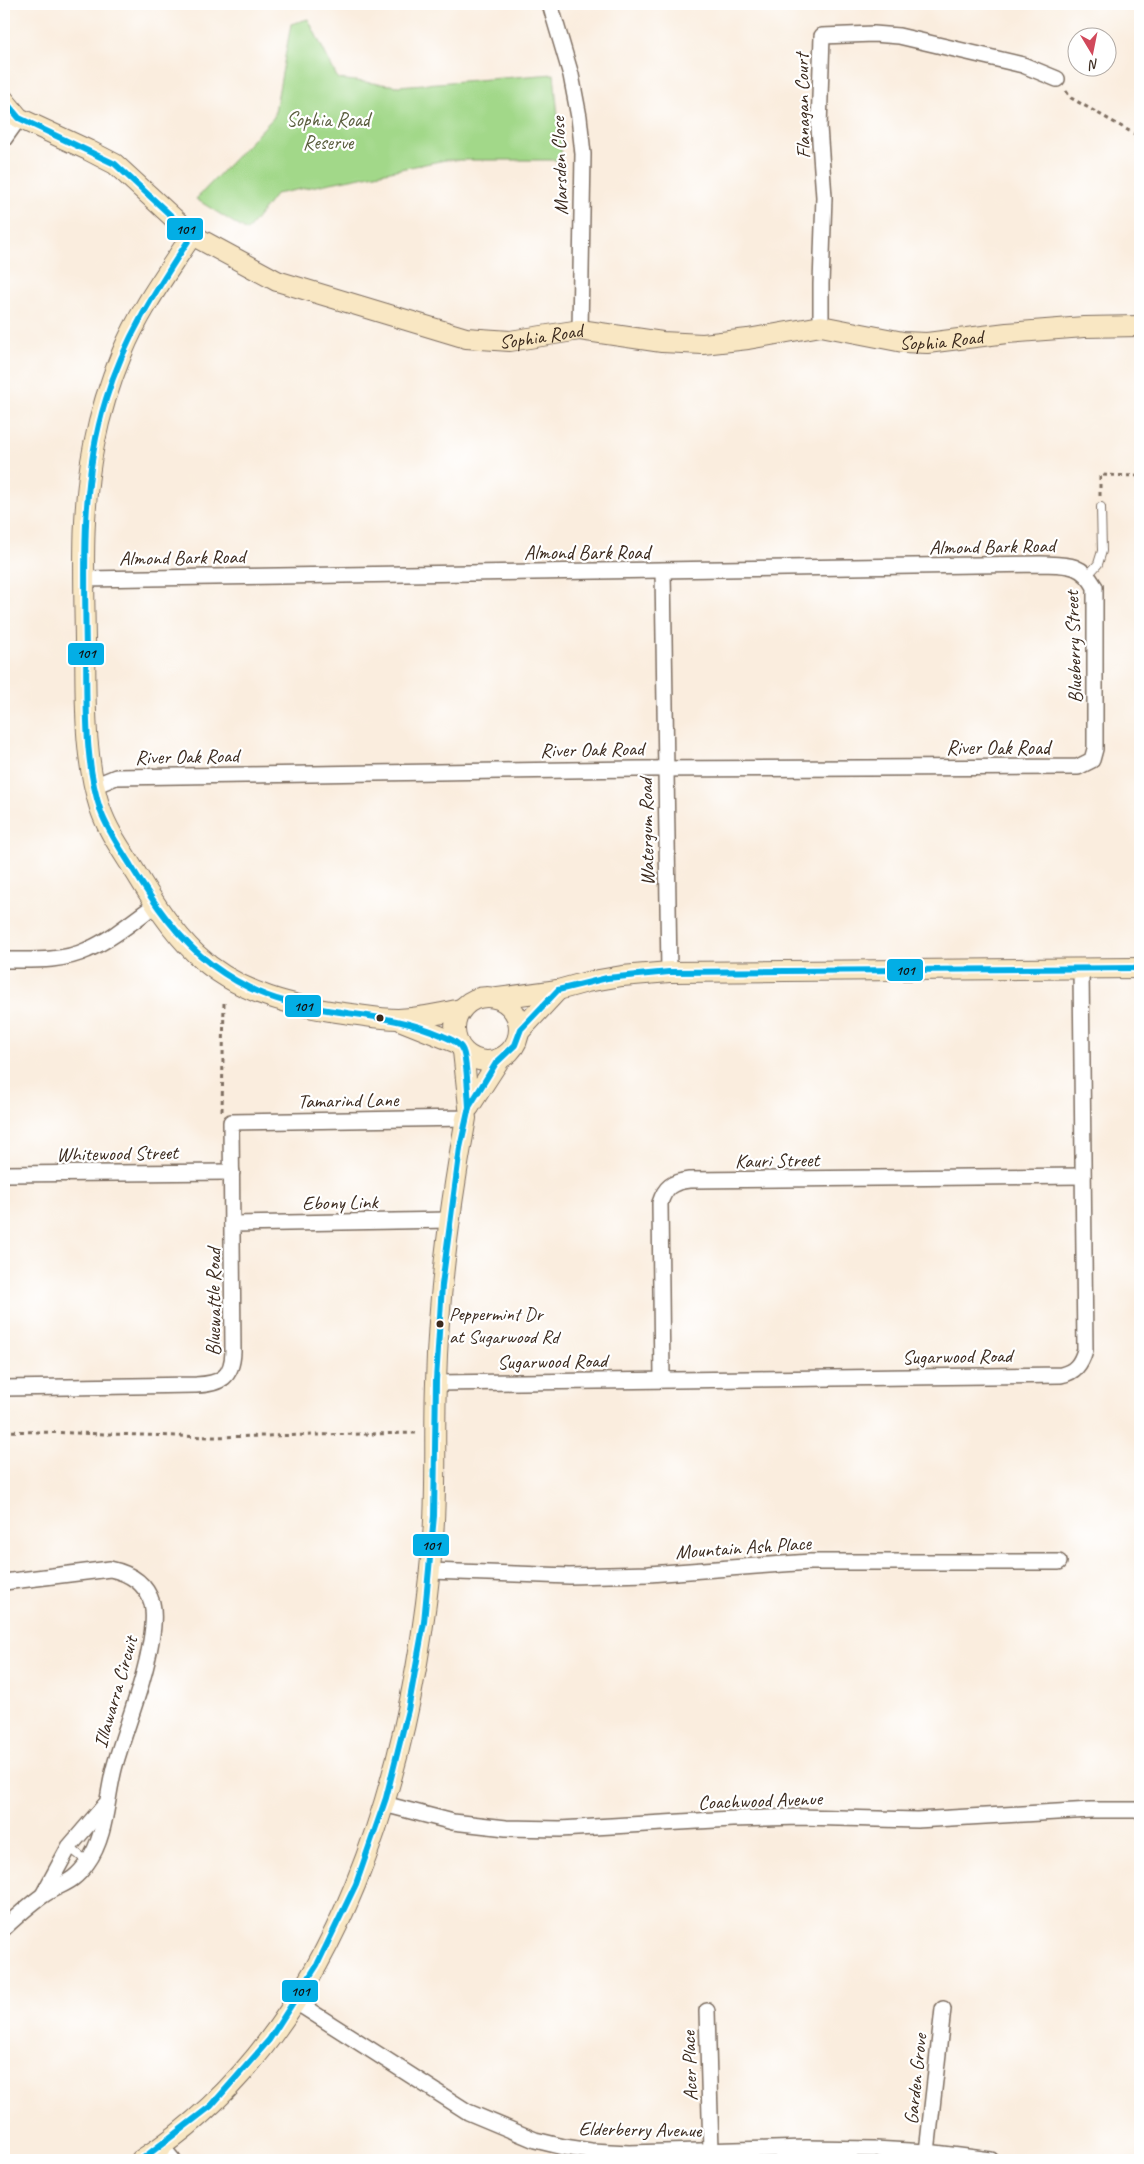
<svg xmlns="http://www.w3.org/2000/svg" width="1144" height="2164" viewBox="0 0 1144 2164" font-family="Caveat,sans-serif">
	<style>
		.green { fill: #a2d889; stroke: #6e8154 }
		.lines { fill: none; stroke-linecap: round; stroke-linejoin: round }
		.lane-casing { stroke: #7e6e61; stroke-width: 10 }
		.street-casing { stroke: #7e6e61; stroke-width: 18 }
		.secondary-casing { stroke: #7e6e61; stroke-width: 22 }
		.path { stroke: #7e6e61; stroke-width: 3; stroke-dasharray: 4 4; stroke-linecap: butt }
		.lane { stroke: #fff; stroke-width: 8 }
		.street { stroke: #fff; stroke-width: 15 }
		.secondary { stroke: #f9e7c3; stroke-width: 20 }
		.bus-1-casing { stroke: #fff; stroke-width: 10 }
		.bus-1 { stroke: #03aee5; stroke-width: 6 }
		.bus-dot { fill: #3b2a1e; stroke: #fff; stroke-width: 2 }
		.labels { text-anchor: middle; stroke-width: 4.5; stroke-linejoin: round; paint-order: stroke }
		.bus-label { font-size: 19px; fill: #3b2a1e; stroke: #fff; text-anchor: start }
		.street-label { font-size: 20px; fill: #3b2a1e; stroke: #fff }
		.park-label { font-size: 20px; fill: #5a5e3e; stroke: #fff }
		.line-badge { stroke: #fff; stroke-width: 2 }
		.pale-badge-label { font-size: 14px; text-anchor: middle; font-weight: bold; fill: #111 }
	</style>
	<rect width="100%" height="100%" fill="#fff"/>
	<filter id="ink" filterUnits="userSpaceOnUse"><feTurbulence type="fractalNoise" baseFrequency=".02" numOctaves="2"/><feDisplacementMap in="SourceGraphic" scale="10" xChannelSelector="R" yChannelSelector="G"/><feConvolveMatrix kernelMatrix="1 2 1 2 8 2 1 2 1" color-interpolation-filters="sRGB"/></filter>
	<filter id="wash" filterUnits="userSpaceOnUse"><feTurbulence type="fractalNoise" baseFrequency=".0096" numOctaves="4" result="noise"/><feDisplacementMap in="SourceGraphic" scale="20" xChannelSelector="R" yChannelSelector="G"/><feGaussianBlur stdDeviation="1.12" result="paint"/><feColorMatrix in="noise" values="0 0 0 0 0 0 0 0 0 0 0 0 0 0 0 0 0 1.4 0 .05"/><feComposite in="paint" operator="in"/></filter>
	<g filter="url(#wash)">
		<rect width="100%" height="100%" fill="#faedde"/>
		<path class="green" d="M308 19 338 79 398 86 554 74 562 160H445L276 194 247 231 196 199 274 117 291 24Z"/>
	</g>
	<g filter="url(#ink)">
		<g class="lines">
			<defs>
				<g id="lane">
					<path d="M1088 575 1098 564 1102 551 1101 507"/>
					<path d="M69 1847 88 1862"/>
				</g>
				<g id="street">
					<path d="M550 4 571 75 579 117 583 154 580 330"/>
					<path d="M4 139 19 118"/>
					<path d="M821 326V284L824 197 819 127 822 36 874 34 899 36 1023 65 1057 79"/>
					<path d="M663 571 669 972"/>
					<path d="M84 579 1040 564C1065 565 1081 562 1095 587V749L1092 760 1078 767 636 769 116 777 94 786"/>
					<path d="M4 960C31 960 62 962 87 950 112 939 133 921 155 905"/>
					<path d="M4 1174 232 1172"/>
					<path d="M232 1224 449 1220"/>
					<path d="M662 1379 660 1203C665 1187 672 1182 689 1180L1083 1176"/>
					<path d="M436 1383 1061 1375C1075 1372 1081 1364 1085 1350L1081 969"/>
					<path d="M4 1388 196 1385C221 1384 232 1377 233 1352L231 1122 466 1118 469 1108"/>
					<path d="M430 1571 569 1576 649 1574 810 1562H1059"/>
					<path d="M4 1582 110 1569C129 1573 146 1583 152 1603 155 1615 153 1629 151 1641 144 1684 127 1723 115 1765 106 1797 107 1836 87 1863 72 1885 60 1883 42 1896 28 1906 16 1917 4 1928"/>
					<path d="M384 1804 453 1822 506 1828 560 1829 732 1819 800 1817 917 1820 1091 1810H1140"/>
					<path d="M43 1895 69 1847 105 1805"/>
					<path d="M296 2002 468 2112 535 2140 564 2147 591 2151 629 2153 806 2148 874 2149 927 2152 991 2160"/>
					<path d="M707 2011 711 2150"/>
					<path d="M162 2147 173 2160"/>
					<path d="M927 2152 943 2009"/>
				</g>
				<g id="secondary">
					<path id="s1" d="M4 100 19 118 88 150 115 164 192 235 277 281 466 338 510 341 580 330 662 342 703 344 748 339 821 326 903 342 927 343 1007 333 1084 327 1140 326"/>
					<path d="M192 235C167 273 139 311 122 353 110 382 100 414 94 445 81 508 84 576 85 640 86 697 83 754 100 808 108 832 123 852 136 873 153 901 172 931 196 954 238 994 295 1007 351 1014 366 1016 383 1019 398 1019 420 1018 440 1014 461 1009"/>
					<circle cx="487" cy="1029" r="32"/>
					<path d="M498 998 558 990 587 982 622 976 669 972 1140 968"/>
					<path d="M402 1021 457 1043"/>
					<path d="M519 1032 558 990"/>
					<path d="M463 1051 469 1107"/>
					<path d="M469 1107 500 1059"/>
					<path d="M141 2160C342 2031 414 1762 433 1537 437 1486 434 1435 436 1383 438 1294 450 1206 466 1118"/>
				</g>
			</defs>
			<use href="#lane" class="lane-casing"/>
			<use href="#street" class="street-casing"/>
			<use href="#secondary" class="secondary-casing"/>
			<g class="path">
				<path d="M1066 91 1071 98 1140 137"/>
				<path d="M1100 496V475L1140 476"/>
				<path d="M222 1111 224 1003"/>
				<path d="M4 1431 212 1437 417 1433"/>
			</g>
			<use href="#lane" class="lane"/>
			<use href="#street" class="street"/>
			<use href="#secondary" class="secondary"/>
			<defs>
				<g id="bus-1">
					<path d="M4 100 19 118 115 164 192 235C158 287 124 339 106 399 80 482 85 569 86 655 87 707 84 762 101 812 108 831 120 848 131 866 153 902 178 939 212 965 235 982 260 995 287 1002 339 1016 392 1013 441 1035 449 1039 460 1042 463 1051 467 1061 468 1094 469 1107"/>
					<path d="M141 2160 211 2106 269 2040 317 1965 356 1884 386 1798 408 1710 424 1622 434 1516 436 1380 442 1285 460 1148 469 1107 496 1063 515 1045 521 1029 558 990 607 978 669 972 1140 968"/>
				</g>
			</defs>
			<use href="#bus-1" class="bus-1-casing"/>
			<use href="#bus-1" class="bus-1"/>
		</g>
	</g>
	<g class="bus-dot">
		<circle cx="380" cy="1018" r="4.5"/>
		<circle cx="440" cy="1324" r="4.5"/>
	</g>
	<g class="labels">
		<g class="bus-label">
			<text x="449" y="1320">Peppermint Dr<tspan x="449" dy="23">at Sugarwood Rd</tspan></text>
		</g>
		<g class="street-label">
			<text transform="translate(802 106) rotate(-91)" y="7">Flanagan Court</text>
			<text transform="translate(559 166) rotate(-92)" y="7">Marsden Close</text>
			<text dy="7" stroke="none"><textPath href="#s1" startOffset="604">Sophia Road</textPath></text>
			<text dy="7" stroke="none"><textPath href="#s1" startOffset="1009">Sophia Road</textPath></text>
			<text transform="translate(992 546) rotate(-1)" y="7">Almond Bark Road</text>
			<text x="587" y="559">Almond Bark Road</text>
			<text transform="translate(182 557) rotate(-1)" y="7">Almond Bark Road</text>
			<text transform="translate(1073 647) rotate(-92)" y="7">Blueberry Street</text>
			<text x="998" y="754">River Oak Road</text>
			<text transform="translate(592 749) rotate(-1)" y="7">River Oak Road</text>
			<text transform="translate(187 756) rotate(-1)" y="7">River Oak Road</text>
			<text transform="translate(646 832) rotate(-91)" y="7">Watergum Road</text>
			<text transform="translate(348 1100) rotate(-1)" y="7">Tamarind Lane</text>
			<text transform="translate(117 1153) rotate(-1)" y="7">Whitewood Street</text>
			<text transform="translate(777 1160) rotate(-1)" y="7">Kauri Street</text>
			<text transform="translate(340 1202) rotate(-1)" y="7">Ebony Link</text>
			<text transform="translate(213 1302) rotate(-90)" y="7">Bluewattle Road</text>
			<text transform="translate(957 1356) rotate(-1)" y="7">Sugarwood Road</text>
			<text transform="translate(552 1361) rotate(-1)" y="7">Sugarwood Road</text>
			<text transform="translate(743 1547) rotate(-4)" y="7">Mountain Ash Place</text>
			<text transform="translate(115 1692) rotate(-74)" y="7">Illawarra Circuit</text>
			<text transform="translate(760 1800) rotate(-2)" y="7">Coachwood Avenue</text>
			<text transform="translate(689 2066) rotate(-92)" y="7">Acer Place</text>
			<text transform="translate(915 2079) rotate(-84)" y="7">Garden Grove</text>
			<text transform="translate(640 2129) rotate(1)" y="7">Elderberry Avenue</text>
		</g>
		<g class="park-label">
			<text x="328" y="126">Sophia Road<tspan x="328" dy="23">Reserve</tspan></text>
		</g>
	</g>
	<g class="line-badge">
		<rect x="166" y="217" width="38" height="24" rx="5" fill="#03aee5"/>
		<rect x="67" y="642" width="38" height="24" rx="5" fill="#03aee5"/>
		<rect x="886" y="958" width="38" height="24" rx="5" fill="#03aee5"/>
		<rect x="284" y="994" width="38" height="24" rx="5" fill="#03aee5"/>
		<rect x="412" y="1533" width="38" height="24" rx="5" fill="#03aee5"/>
		<rect x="281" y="1979" width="38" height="24" rx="5" fill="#03aee5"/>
	</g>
	<g class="pale-badge-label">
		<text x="185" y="234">101</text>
		<text x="86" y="658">101</text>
		<text x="905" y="975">101</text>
		<text x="303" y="1011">101</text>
		<text x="431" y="1550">101</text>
		<text x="300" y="1996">101</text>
	</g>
	<rect width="1144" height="2164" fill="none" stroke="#fff" stroke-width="20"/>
	<g transform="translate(1092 52) rotate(170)"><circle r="24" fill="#ffffff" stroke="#b1aaa5"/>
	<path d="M0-4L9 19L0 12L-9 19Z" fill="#d1495b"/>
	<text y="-8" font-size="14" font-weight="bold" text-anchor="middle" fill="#3b2a1e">N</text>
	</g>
</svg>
